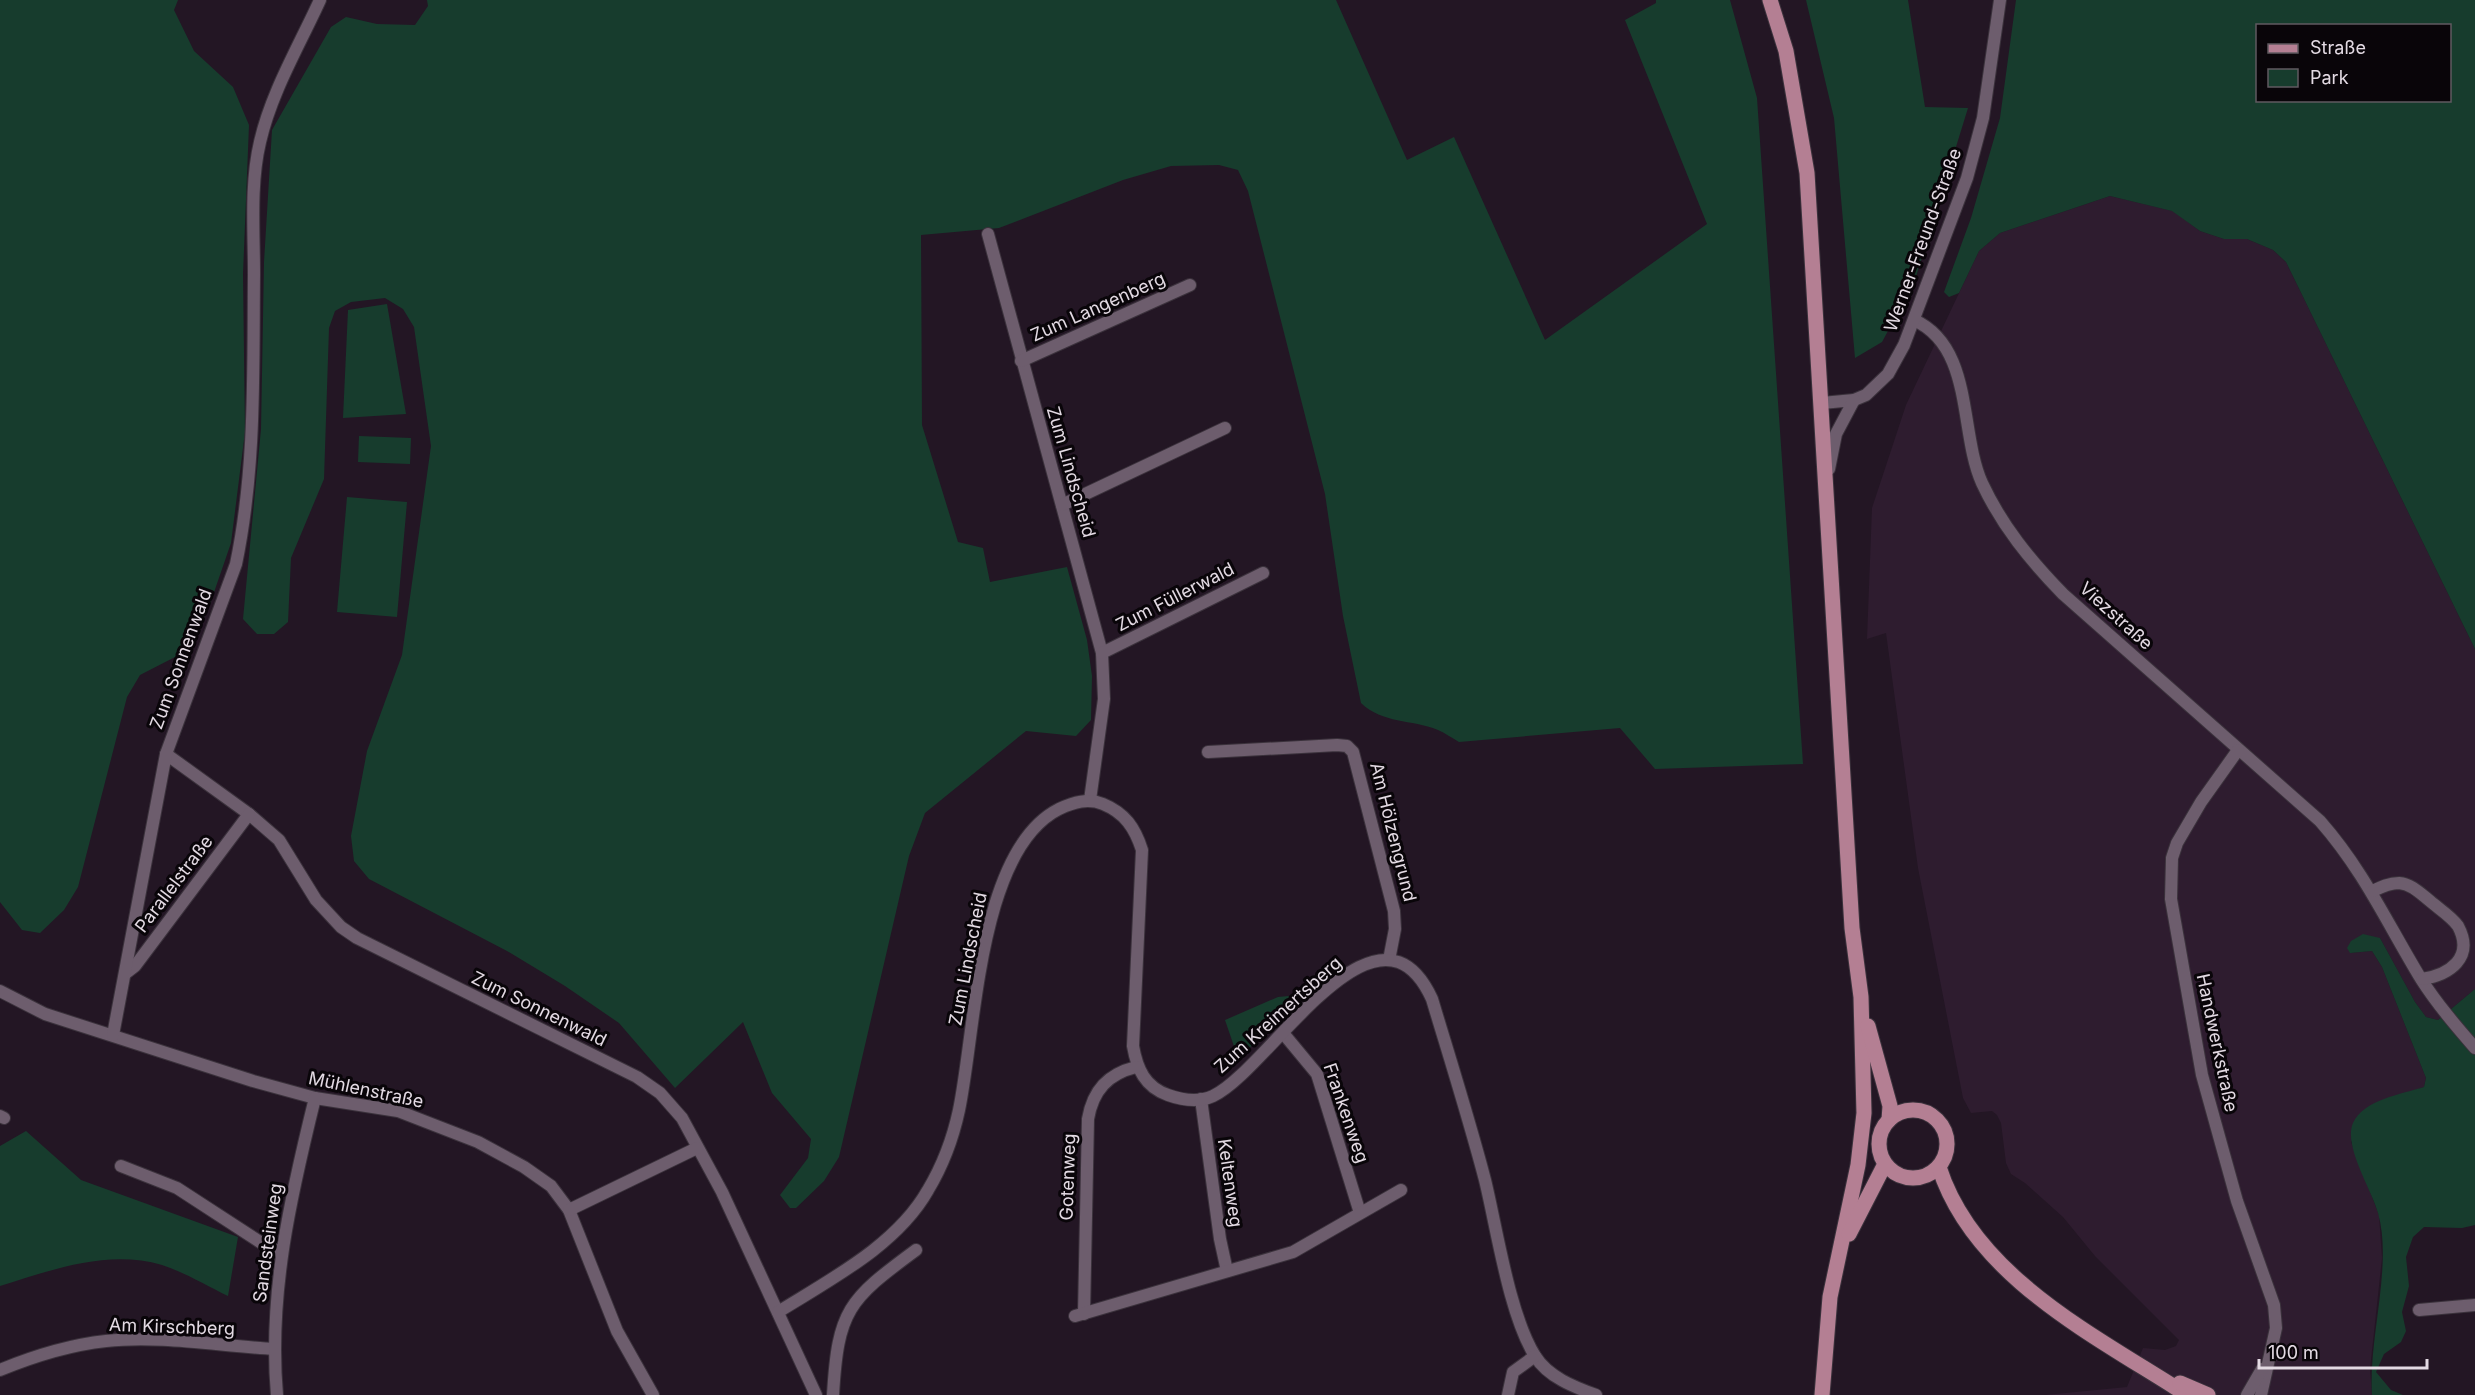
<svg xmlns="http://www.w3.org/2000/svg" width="2475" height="1395" viewBox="0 0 2475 1395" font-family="Inter,sans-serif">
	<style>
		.built { fill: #2e1c2f }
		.green { fill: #173c2d; fill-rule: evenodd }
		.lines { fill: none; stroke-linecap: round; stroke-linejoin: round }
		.minor-casing { stroke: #3b323c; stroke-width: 14 }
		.major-casing { stroke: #3b323c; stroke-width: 17 }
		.minor { stroke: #6d5d6d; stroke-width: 12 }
		.major { stroke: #b47f93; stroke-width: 15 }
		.labels { text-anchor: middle; stroke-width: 6; stroke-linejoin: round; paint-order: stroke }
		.street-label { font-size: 18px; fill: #e3dae3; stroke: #090509 }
	</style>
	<rect width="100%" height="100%" fill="#231624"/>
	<path class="built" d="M2110 196 2173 211 2200 231 2224 239H2247L2273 250 2286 262 2475 649V989L2438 1020 2426 1017 2415 1002 2380 938 2350 953 2372 951 2382 967 2426 1078 2424 1087 2375 1104 2351 1142 2379 1215 2382 1258 2370 1369 2372 1395H2045L2127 1387 2143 1348 2165 1350 2176 1346 2179 1340 2095 1256 2063 1217 2025 1183 2011 1174 2006 1163 2001 1123 1997 1115 1992 1111 1971 1113 1963 1098 1918 868 1886 633 1867 639 1872 508 1906 405 1979 251 2000 233Z"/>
	<g class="green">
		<path d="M0 0H178L174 10 194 51 233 87 249 125 243 274 245 432 231 543 211 601 197 633 177 656 140 675 127 697 78 887 64 910 40 933 22 930 0 902Z"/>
		<path d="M427 0H1336L1407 160 1454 137 1545 340 1707 224 1625 20 1656 3V0H1730L1757 98 1803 764 1655 769 1620 728 1459 742C1452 738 1445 733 1438 730 1411 719 1383 724 1361 703L1343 616 1325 494 1248 191 1238 170 1219 165 1171 166 1123 180 999 228 921 235 922 425 958 542 983 548 990 582 1067 567 1087 640 1092 676 1091 720 1076 736 1026 731 925 813 909 856 839 1157 824 1181 796 1208H790L780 1195 808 1158 811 1139 772 1093 743 1022 675 1088 619 1023 565 986 507 951 369 879 354 861 351 836 367 751 402 655 431 446 414 327 403 309 385 298 351 302 335 311 329 328 324 479 291 558 288 622 274 634H257L243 619 261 429 264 262 272 130 331 27 346 17 377 24 415 25 428 6Z"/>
		<path d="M1806 0H1908L1925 107 1968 108 1914 283 1882 342 1855 358 1834 118Z"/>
		<path d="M2016 0H2475V649L2286 262 2273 250 2247 239H2224L2200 231 2172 211 2110 196 2000 233 1979 251 1959 293 1949 297 1944 292 1971 218 2000 118ZM2258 26H2450V100H2258Z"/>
		<path d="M387 304 406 414 343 418 348 310Z"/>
		<path d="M359 436 411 438 410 464 358 462Z"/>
		<path d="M347 497 407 502 397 617 337 612Z"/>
		<path d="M2363 934 2380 938 2415 1002 2426 1017 2438 1020 2475 989V1225L2462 1228 2424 1227 2413 1237 2406 1257 2409 1286 2402 1312 2406 1331 2401 1342 2384 1354 2376 1372 2391 1390 2403 1395H2372C2368 1339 2393 1265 2378 1213 2372 1190 2343 1146 2353 1123 2363 1100 2402 1094 2424 1087L2426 1078 2382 967 2372 951 2350 953 2347 948 2351 941Z"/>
		<path d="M1289 996 1300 1003 1238 1058 1225 1020 1278 997Z"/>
		<path d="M26 1131 81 1180 238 1237 228 1296C207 1286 184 1272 162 1265 107 1249 52 1270 0 1286V1146Z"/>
	</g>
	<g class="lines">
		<defs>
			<g id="minor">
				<path d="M988 234 1102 653 1104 699 1090 800"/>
				<path d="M1914 320C1974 347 1959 432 1982 483 2002 526 2030 560 2063 594L2320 821C2364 871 2387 923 2421 979 2437 1004 2456 1026 2475 1048"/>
				<path d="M1021 361 1190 285"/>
				<path d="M1822 403 1854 400 1866 395 1888 374 1904 345 1967 178 1983 118 2000 0"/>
				<path d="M1829 469 1836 434 1854 400"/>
				<path d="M1062 505 1225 428"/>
				<path d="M1102 653 1263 573"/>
				<path d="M2238 750 2201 802 2177 843 2172 858 2171 899 2202 1075 2237 1201 2274 1305 2276 1328 2261 1395"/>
				<path d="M1208 752 1337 745 1347 746 1353 752 1394 911 1395 929 1389 960"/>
				<path d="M166 754 249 814 279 840 316 900 341 927 357 938 637 1077 660 1093 682 1118 722 1192 816 1395"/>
				<path d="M2373 891C2381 887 2389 883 2399 883 2412 884 2421 894 2430 901 2439 909 2451 916 2458 926 2475 958 2449 975 2422 979"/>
				<path d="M126 973 135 966 249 814"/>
				<path d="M0 991 45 1014 253 1081 315 1098 398 1111 478 1142 524 1167 551 1186 569 1210 617 1331 653 1395"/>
				<path d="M1283 1033 1317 1074 1360 1213"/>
				<path d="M113 1035 166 754 236 564C256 468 253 371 254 274 254 231 250 184 260 142 271 93 299 46 320 0"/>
				<path d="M1201 1099 1220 1239 1227 1271"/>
				<path d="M0 1116 4 1118"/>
				<path d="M121 1166 177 1188 263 1244 282 1253"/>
				<path d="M569 1210 697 1148"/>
				<path d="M2419 1310 2475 1305"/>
				<path d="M778 1312C831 1279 897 1245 928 1190 943 1165 953 1138 959 1110 976 1029 978 850 1059 809 1074 802 1088 798 1103 804 1125 813 1135 828 1142 850L1133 1046C1137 1069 1145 1087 1168 1095 1182 1100 1198 1103 1213 1096 1268 1071 1377 879 1432 999 1450 1059 1469 1119 1485 1180 1497 1229 1509 1314 1535 1356 1548 1377 1574 1387 1596 1395"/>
				<path d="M1084 1314 1088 1119C1093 1090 1108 1074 1136 1067"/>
				<path d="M1075 1316 1293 1252 1401 1190"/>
				<path d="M0 1370C34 1356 69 1345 106 1341 161 1335 219 1346 275 1349"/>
				<path d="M277 1395C268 1294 291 1195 315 1098"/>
				<path d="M833 1395C838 1310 848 1300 916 1250"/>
				<path d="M1508 1395 1513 1372 1535 1356"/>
				<path d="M2247 1395 2262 1369"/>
			</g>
			<g id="major">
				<path d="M1770 0 1786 51 1807 173 1852 928 1861 997 1864 1113 1858 1165 1830 1297 1822 1395"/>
				<path d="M1868 1026 1890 1106 1889 1120"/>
				<circle cx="1913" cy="1144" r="34"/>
				<path d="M1939 1167C1974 1277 2096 1336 2187 1395"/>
				<path d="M1849 1234 1885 1164"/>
				<path d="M2180 1383 2208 1395"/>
			</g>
		</defs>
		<use href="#minor" class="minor-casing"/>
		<use href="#major" class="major-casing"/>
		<use href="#minor" class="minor"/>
		<use href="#major" class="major"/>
	</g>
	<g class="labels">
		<g class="street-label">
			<text transform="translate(1923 240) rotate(-70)" y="6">Werner-Freund-Straße</text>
			<text transform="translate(1098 307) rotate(-24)" y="6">Zum Langenberg</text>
			<text transform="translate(1071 472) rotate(74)" y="6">Zum Lindscheid</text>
			<text transform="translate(1175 597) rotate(-27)" y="6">Zum Füllerwald</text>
			<text transform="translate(2116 616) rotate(42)" y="6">Viezstraße</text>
			<text transform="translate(181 659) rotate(-70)" y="6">Zum Sonnenwald</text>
			<text transform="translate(1393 832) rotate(76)" y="6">Am Hölzengrund</text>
			<text transform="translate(174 884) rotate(-53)" y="6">Parallelstraße</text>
			<text transform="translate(968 959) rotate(-79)" y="6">Zum Lindscheid</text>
			<text transform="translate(539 1009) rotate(26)" y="6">Zum Sonnenwald</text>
			<text transform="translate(1278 1015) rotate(-42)" y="6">Zum Kreimertsberg</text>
			<text transform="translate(2217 1043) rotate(78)" y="6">Handwerkstraße</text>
			<text transform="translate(366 1090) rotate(12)" y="6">Mühlenstraße</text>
			<text transform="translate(1346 1113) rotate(71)" y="6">Frankenweg</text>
			<text transform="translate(1068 1177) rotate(-88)" y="6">Gotenweg</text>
			<text transform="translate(1230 1183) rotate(82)" y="6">Keltenweg</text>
			<text transform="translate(268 1243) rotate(-82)" y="6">Sandsteinweg</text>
			<text transform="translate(172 1327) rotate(2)" y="6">Am Kirschberg</text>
		</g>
	</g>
	<rect x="2256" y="24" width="195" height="78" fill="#090509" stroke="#605a60" stroke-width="1.5"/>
	<rect x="2268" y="44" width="30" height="9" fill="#b47f93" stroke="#605a60" stroke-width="1.5"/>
	<text x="2310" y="54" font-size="18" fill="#e3dae3">Straße</text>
	<rect x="2268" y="69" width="30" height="18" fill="#173c2d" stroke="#605a60" stroke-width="1.5"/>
	<text x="2310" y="84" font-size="18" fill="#e3dae3">Park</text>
	<path d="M2259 1359v9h168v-9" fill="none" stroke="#e3dae3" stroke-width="3"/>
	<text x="2268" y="1359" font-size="18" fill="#e3dae3" stroke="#090509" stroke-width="4.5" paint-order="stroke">100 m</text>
</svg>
